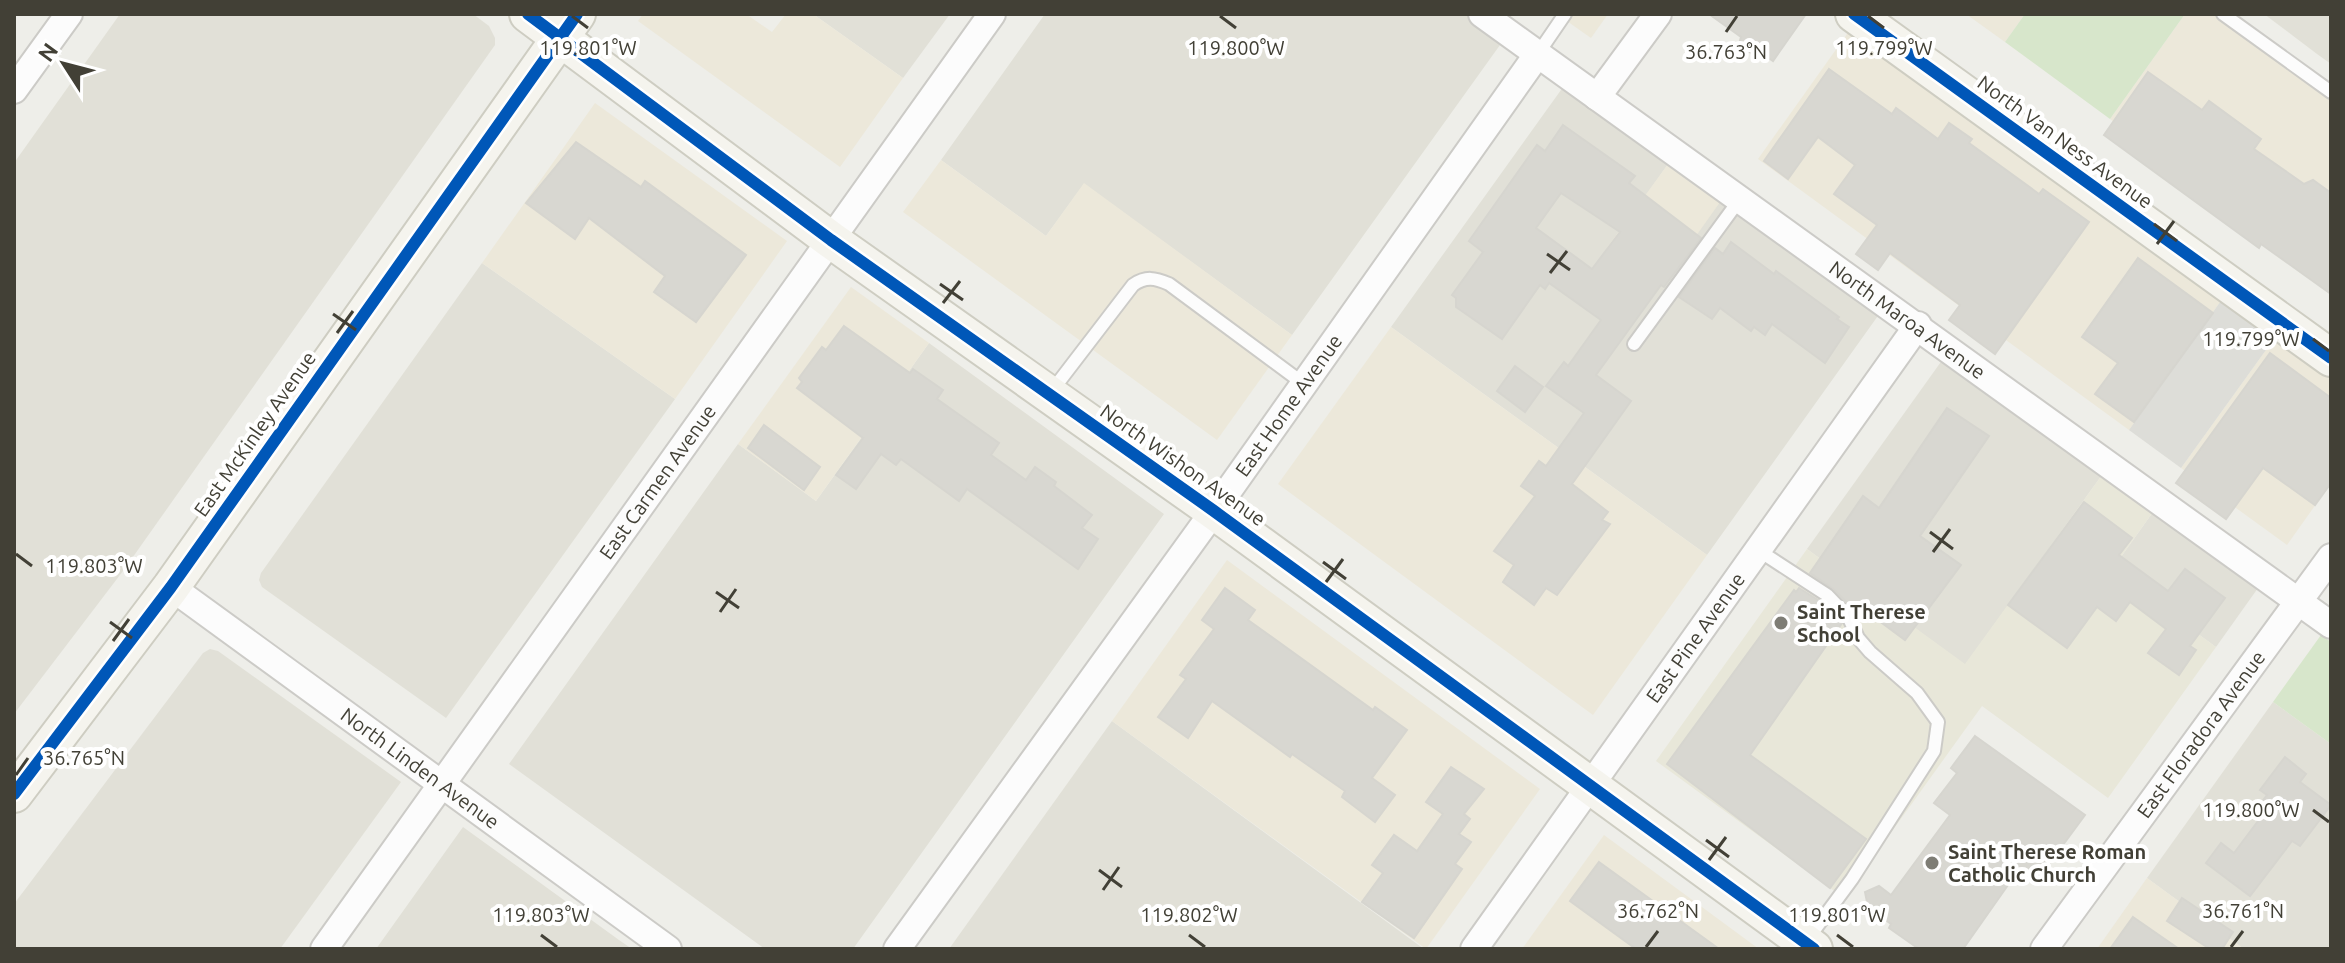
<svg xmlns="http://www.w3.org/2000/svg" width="2345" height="963" viewBox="0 0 2345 963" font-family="Ubuntu,sans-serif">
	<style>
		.residential { fill: #e1e0d7 }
		.commercial { fill: #ece8da }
		.education { fill: #e8e7d9 }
		.green { fill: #d7e6cb }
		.parking { fill: #ddddd8 }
		.building { fill: #d8d7d1; stroke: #d6d5cf; stroke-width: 2; fill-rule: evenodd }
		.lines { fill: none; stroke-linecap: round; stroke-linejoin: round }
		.lane-casing { stroke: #cccbc7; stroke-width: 16 }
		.street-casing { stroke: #cccbc7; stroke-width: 30 }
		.secondary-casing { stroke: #cecdc2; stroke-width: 40 }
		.lane { stroke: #fcfcfc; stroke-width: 12 }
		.street { stroke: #fcfcfc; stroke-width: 26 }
		.secondary { stroke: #f5f4ee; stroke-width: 36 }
		.cycleway-casing { stroke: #fff; stroke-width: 17 }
		.cycleway { stroke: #0057b8; stroke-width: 12 }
		.ticks { fill: none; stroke: #424036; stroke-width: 3 }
		.poi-dot { fill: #7e7d75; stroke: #fff; stroke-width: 3 }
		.labels { text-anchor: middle; stroke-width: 8; stroke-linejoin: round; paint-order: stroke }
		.street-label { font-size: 20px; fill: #424036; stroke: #fff }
		.poi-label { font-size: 20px; font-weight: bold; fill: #424036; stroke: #fff; text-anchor: start }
		.ticks-label { font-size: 20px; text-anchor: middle; fill: #424036; stroke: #fff; stroke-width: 8; stroke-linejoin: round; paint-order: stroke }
	</style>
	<rect width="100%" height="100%" fill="#eeeee9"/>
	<g class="residential">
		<path d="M120 14H473L489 26 495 38V45L123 571 14 714V163Z"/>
		<path d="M813 14H950L903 78Z"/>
		<path d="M1045 14H1471L1505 38 1292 335 1084 184 1046 236 941 160Z"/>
		<path d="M2264 14H2331V64L2317 54Z"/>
		<path d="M1566 83 1671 160 1607 250 1723 198 1880 313 1707 555 1391 327Z"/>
		<path d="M482 263 675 399 446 718 262 587 259 580 261 573Z"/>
		<path d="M929 343 1164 514 853 949H765L509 764 738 444 816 501Z"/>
		<path d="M1943 359 2102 475 1965 665 1807 549Z"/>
		<path d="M2153 512 2258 588 2216 647 2111 571Z"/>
		<path d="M210 649 218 651 401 782 280 949H14V904L203 653Z"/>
		<path d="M2273 702 2331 744V949H2244L2147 878Z"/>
		<path d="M1112 721 1424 949H949Z"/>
		<path d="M463 827 619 940 632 949H376Z"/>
	</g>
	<g class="commercial">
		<path d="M643 14H746L772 32 786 14H813L903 78 840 167 638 21Z"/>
		<path d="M1557 14H1608L1591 38Z"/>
		<path d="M1966 14H2025L2005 42Z"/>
		<path d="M2185 14H2232L2331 86V280L2110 119Z"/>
		<path d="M1852 27 2223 298 2129 430 1758 159Z"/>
		<path d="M595 103 787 241 675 399 482 263Z"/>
		<path d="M941 160 1046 236 1084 183 1292 335 1217 440 903 212Z"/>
		<path d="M1671 160 1723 198 1659 288 1606 249Z"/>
		<path d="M851 287 929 343 816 501 738 444Z"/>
		<path d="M1391 327 1707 555 1593 715 1278 484Z"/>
		<path d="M2276 336 2331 377V483L2287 545 2181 468Z"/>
		<path d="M1227 560 1540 789 1426 949 1112 721Z"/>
		<path d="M1604 835 1759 949H1522Z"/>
		<path d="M2147 878 2244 949H2097Z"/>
	</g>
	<path class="education" d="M2102 475 2153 512 2111 571 2216 647 2108 798 1982 706 1844 898 1656 761 1807 549 1965 664Z"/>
	<g class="green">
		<path d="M2025 14H2185L2110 119 2005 42Z"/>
		<path d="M2321 635 2331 642V744L2273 702Z"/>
	</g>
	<path class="parking" d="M2223 298 2276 336 2181 468 2129 430Z"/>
	<g class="building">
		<path d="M1709 14H1806L1773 61 1759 51 1755 56 1739 44 1741 37Z"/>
		<path d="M1829 69 1892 114 1896 108 1938 139 1949 123 1972 139 1969 143 2039 194 2043 189 2089 222 1995 354 1949 320 1960 305 1890 253 1878 270 1856 254 1877 225 1834 194 1855 165 1818 137 1788 179 1764 161Z"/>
		<path d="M2148 72 2202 110 2209 101 2261 139 2254 149 2304 184 2313 180 2331 193V294L2261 244 2259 248 2104 135Z"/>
		<path d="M1563 125 1635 176 1629 183 1701 238 1664 287 1661 285 1596 375 1631 401 1572 484 1608 512 1602 520 1610 524 1557 595 1546 588 1534 605 1503 582 1514 565 1494 551 1535 496 1521 486 1539 461 1546 466 1584 413 1546 386 1564 362 1568 366 1601 320 1549 283 1545 289 1540 285 1502 339 1456 307V298L1452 295 1483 252 1469 241 1537 145 1545 151ZM1561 193 1620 232 1592 269 1536 228Z"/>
		<path d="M576 142 641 187 645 181 746 255 696 322 654 292 665 276 589 218 575 239 526 203Z"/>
		<path d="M1731 242 1774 274 1776 271 1839 317 1837 319 1849 327 1825 363 1772 324 1765 335 1754 327 1751 331 1720 308 1712 319 1679 297 1715 248 1723 254Z"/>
		<path d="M2138 258 2213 313 2134 422 2095 394 2118 363 2082 337Z"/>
		<path d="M844 326 910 373 913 369 943 390 937 399 999 443 991 455 1026 480 1035 467 1056 482 1054 486 1092 515 1082 528 1098 539 1078 569 967 489 959 501 901 459 896 465 881 454 856 489 836 475 863 438 797 388 802 382 799 378 822 347 826 350Z"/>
		<path d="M2270 353 2331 398V483L2315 505 2263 468 2226 519 2176 483Z"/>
		<path d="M1515 366 1543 387 1525 412 1497 391Z"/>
		<path d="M1947 408 1989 436 1920 536 1961 565 1905 640 1855 603 1852 608 1833 589 1810 573 1863 496 1879 508Z"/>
		<path d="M764 425 820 467 804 490 748 448Z"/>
		<path d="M2084 502 2132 538 2119 555 2168 591 2185 569 2225 598 2190 646 2196 650 2179 675 2148 653 2166 629 2130 602 2116 621 2097 607 2067 648 2008 605Z"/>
		<path d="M1225 588 1255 610 1248 620 1373 710 1375 707 1407 730 1372 778 1395 795 1375 822 1342 797 1345 791 1292 754 1290 757 1212 701 1188 738 1158 717 1186 679 1180 675 1214 629 1202 620Z"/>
		<path d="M1799 588 1821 602 1842 623 1750 755 1866 839 1830 888 1667 764 1794 590 1796 592Z"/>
		<path d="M1975 736 2085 815 2049 864 2046 862 2034 877 2020 868 1963 949H1919L1889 928 1891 924 1868 907 1865 892 1879 886 1891 895 1950 815 1934 803 1957 773 1951 768Z"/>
		<path d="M2285 757 2306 774 2300 782 2331 805 2300 846 2292 841 2250 896 2206 863 2221 843 2234 853 2261 817 2254 812 2267 795 2260 790Z"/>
		<path d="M1451 767 1484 789 1464 814 1470 819 1459 834 1471 842 1455 864 1462 869 1414 938 1362 902 1383 873 1372 865 1394 835 1417 851 1443 814 1426 802Z"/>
		<path d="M1599 862 1719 949H1636L1570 901Z"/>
		<path d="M2182 898 2233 932 2222 949H2210L2167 921Z"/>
		<path d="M2133 917 2179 949H2110Z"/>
	</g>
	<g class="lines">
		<defs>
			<g id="lane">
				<path d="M2223 14 2331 92"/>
				<path d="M1537 55 1565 14"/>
				<path d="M1634 344 1740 199"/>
				<path d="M1051 392 1133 285C1146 276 1155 278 1169 284L1304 384"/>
				<path d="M1758 550 1827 595 1849 618 1858 638 1870 652 1917 693 1938 722 1934 751 1852 879 1807 940"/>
			</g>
			<g id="street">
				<path id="s1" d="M1482 14 2331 625"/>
				<path d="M14 90 69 14"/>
				<path d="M1597 97 1658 14"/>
				<path id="s2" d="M171 587 668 949"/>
				<path id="s3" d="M324 949 992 14"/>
				<path id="s4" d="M897 949 1214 511 1537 55"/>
				<path id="s5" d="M1474 949 1918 325"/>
				<path id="s6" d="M2044 949 2331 557"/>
			</g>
			<g id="secondary">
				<path d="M528 14 831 240 1214 511 1814 949"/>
				<path d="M1854 14 2331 358"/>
				<path d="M14 794 171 587 577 14"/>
			</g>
		</defs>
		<use href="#lane" class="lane-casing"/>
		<use href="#street" class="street-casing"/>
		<use href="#secondary" class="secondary-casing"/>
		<use href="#lane" class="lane"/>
		<use href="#street" class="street"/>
		<use href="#secondary" class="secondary"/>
		<defs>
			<g id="cycleway">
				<path d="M528 14 831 240 1214 511 1814 949"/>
				<path d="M1854 14 2331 358"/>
				<path d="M14 794 171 587 577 14"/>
			</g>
		</defs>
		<use href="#cycleway" class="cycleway-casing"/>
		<use href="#cycleway" class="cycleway"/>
	</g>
	<path class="ticks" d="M572 16 588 28M1220 16 1236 28M1868 16 1884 28M1726 32 1737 16M2154 224 2177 241M2157 244 2174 221M1547 254 1570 270M1550 273 1567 251M940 284 963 300M943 303 960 281M333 314 356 330M337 333 353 311M2313 339 2329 351M1930 532 1953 549M1933 552 1950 529M16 554 32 566M1323 562 1346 579M1326 582 1343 559M716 592 739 608M720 612 736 589M110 622 132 638M113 641 129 619M16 775 28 758M2313 810 2329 822M1706 840 1729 857M1709 860 1726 837M1099 870 1122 887M1103 890 1119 867M541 935 557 947M1189 935 1205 947M1837 935 1853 947M1646 947 1658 931M2231 947 2243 931"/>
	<g class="poi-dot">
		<circle cx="1781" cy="623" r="8"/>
		<circle cx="1932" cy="863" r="8"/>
	</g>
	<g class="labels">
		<g class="street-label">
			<text transform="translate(2065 142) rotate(36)" y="7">North Van Ness Avenue</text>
			<text dy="7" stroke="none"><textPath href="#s1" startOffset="524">North Maroa Avenue</textPath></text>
			<text dy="7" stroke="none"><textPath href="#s4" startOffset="670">East Home Avenue</textPath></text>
			<text transform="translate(255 434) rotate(-55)" y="7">East McKinley Avenue</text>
			<text transform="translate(1183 465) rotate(35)" y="7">North Wishon Avenue</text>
			<text dy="7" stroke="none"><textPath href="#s3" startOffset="574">East Carmen Avenue</textPath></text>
			<text dy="7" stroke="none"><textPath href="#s5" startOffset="382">East Pine Avenue</textPath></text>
			<text dy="7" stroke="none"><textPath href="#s6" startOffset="266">East Floradora Avenue</textPath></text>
			<text dy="7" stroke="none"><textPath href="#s2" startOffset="308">North Linden Avenue</textPath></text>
		</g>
		<g class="poi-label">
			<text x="1797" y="619">Saint Therese<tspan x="1797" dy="23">School</tspan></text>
			<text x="1948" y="859">Saint Therese Roman<tspan x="1948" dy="23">Catholic Church</tspan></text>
		</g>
	</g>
	<g class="ticks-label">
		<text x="1884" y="55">119.799°W</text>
		<text x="588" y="55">119.801°W</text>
		<text x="1236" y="55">119.800°W</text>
		<text x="1726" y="59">36.763°N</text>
		<text x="2251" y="346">119.799°W</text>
		<text x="94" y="573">119.803°W</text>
		<text x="84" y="765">36.765°N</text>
		<text x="2251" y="817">119.800°W</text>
		<text x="1658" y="918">36.762°N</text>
		<text x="2243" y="918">36.761°N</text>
		<text x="541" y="922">119.803°W</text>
		<text x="1189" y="922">119.802°W</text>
		<text x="1837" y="922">119.801°W</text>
	</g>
	<rect width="2345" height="963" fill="none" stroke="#424036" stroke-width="32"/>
	<g transform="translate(64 64) rotate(306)" stroke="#ffffff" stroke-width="6" paint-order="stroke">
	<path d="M0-6L14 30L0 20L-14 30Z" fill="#424036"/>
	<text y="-12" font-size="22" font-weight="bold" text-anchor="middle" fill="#424036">N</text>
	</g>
</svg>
